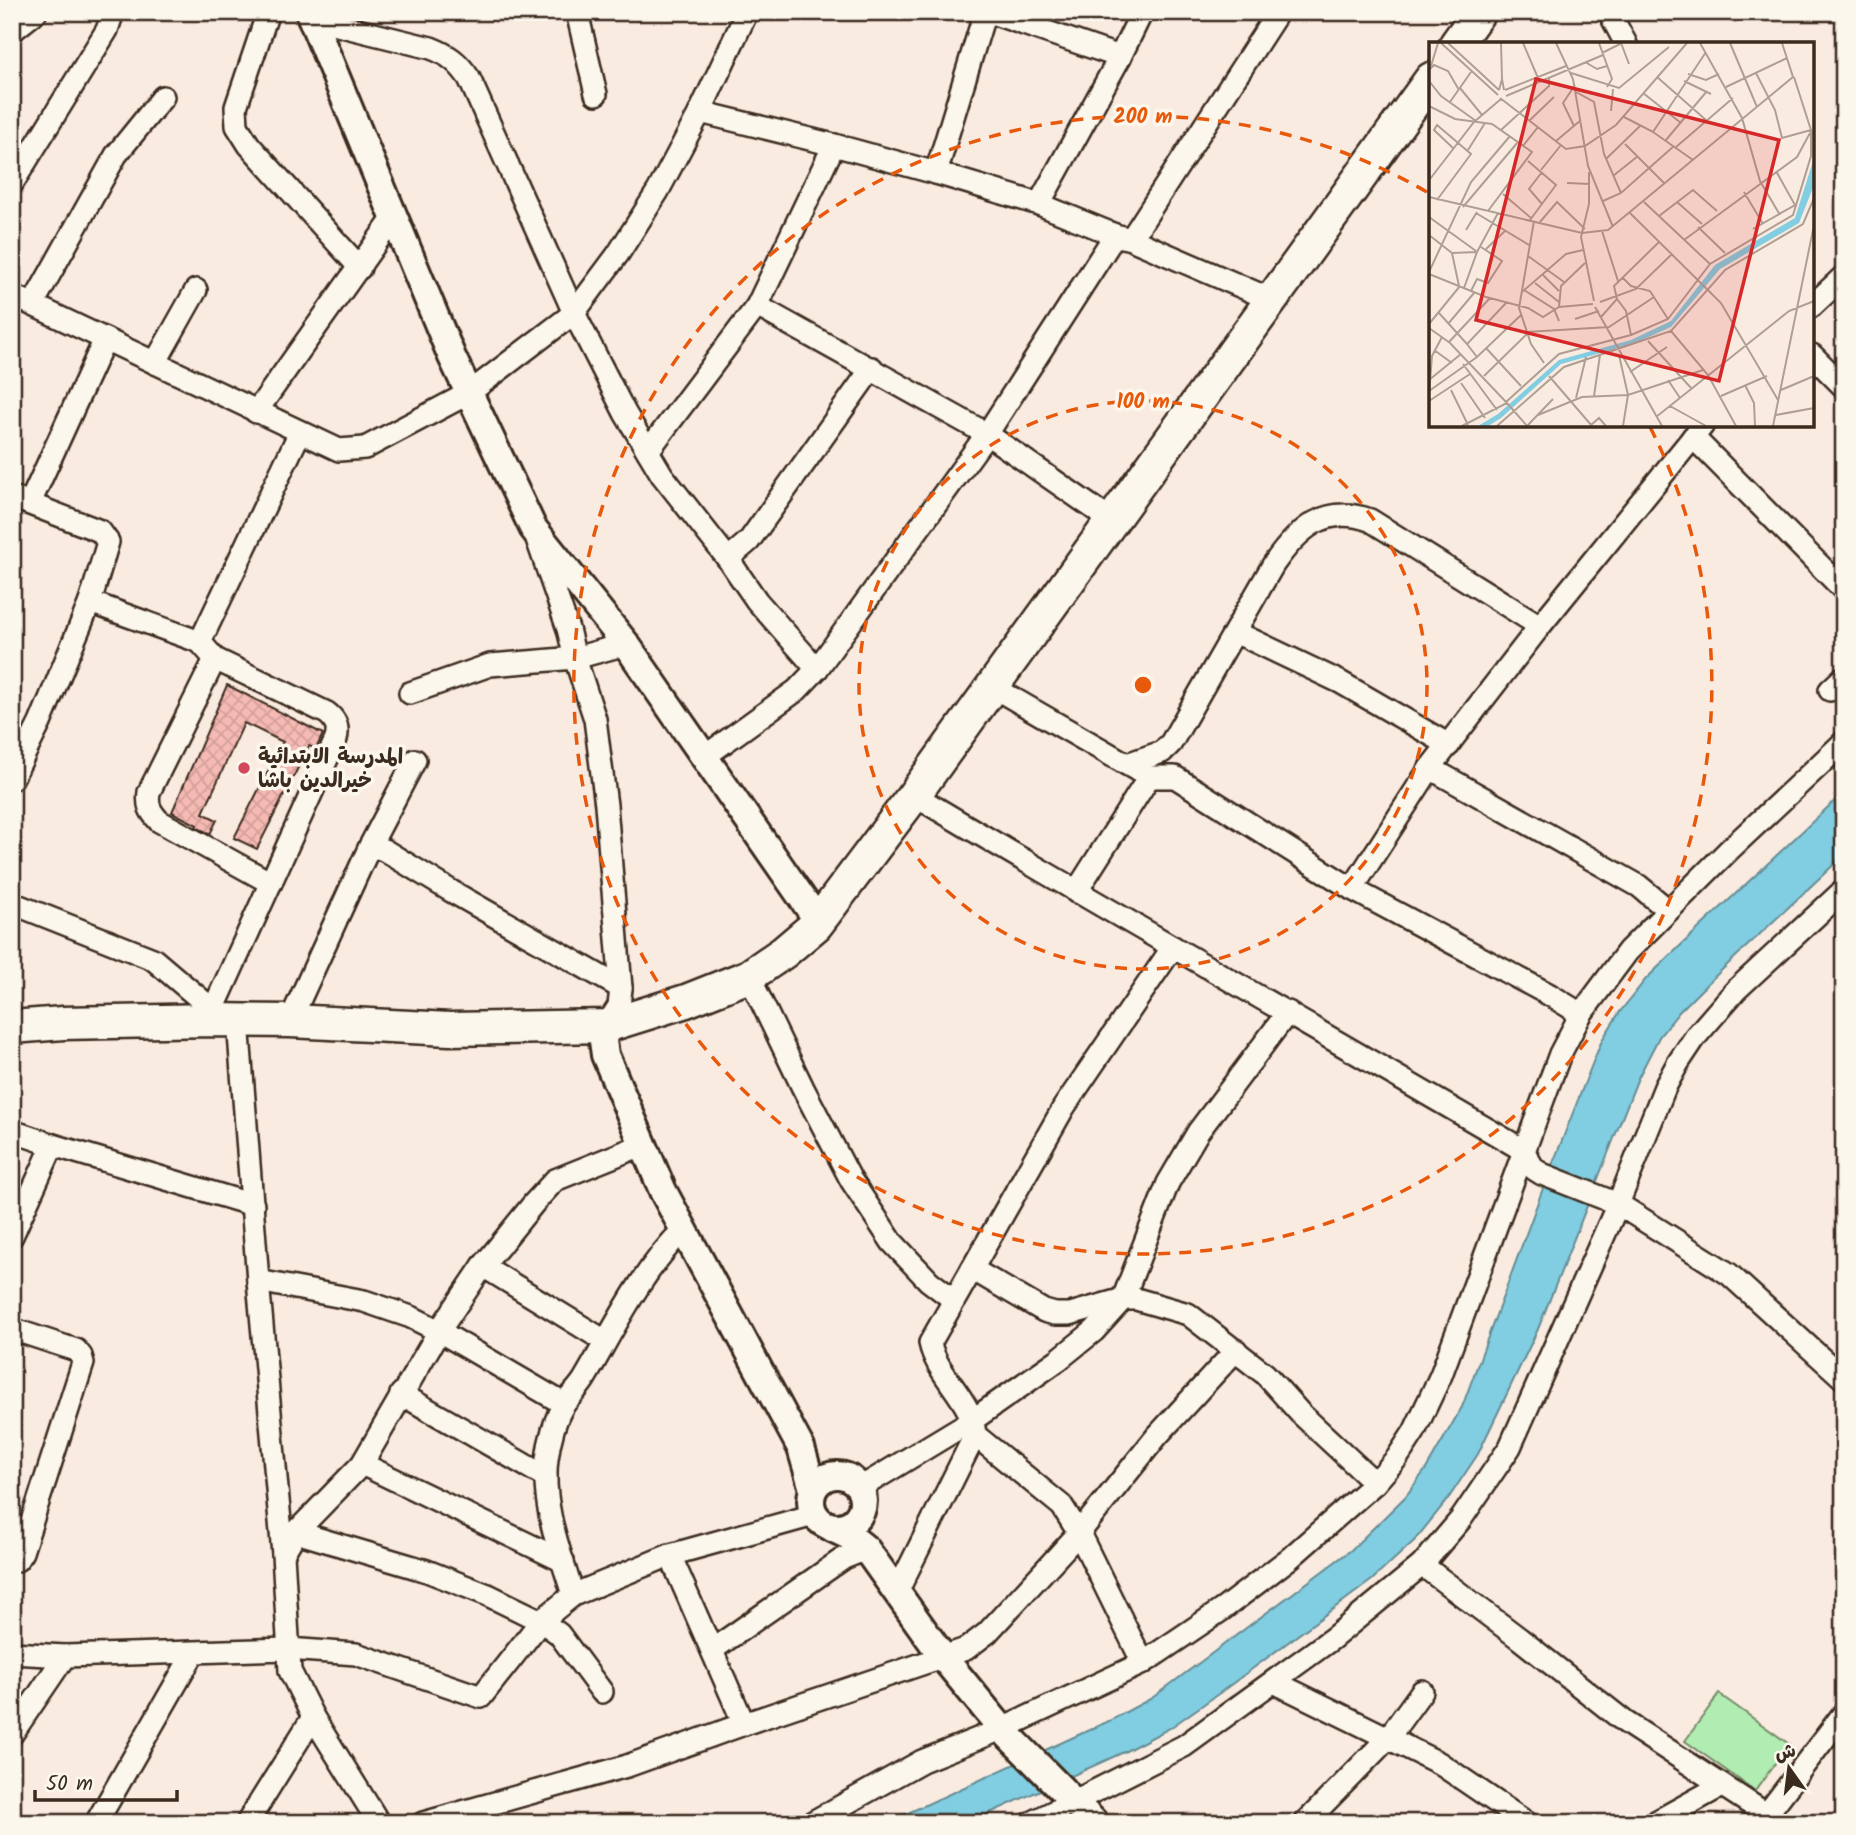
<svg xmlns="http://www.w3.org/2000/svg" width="1856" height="1835" viewBox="0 0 1856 1835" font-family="Kalam,'Playpen Sans Arabic',sans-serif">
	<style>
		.garden { fill: #b1edb2; stroke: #768c68; stroke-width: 2 }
		.water { fill: #81cde1; stroke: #658c93; stroke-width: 2 }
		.building { fill: url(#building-cross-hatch); stroke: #3b2a1e; stroke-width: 2 }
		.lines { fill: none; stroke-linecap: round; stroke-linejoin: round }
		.minor-casing { stroke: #3b2a1e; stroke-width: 26 }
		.tertiary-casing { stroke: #3b2a1e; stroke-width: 32 }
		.secondary-casing { stroke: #3b2a1e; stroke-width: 37 }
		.minor { stroke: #fbf7ec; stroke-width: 21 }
		.tertiary { stroke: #fbf7ec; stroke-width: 26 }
		.secondary { stroke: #fbf7ec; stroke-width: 32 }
		.ring { fill: none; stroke: #e8590c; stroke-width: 3.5; stroke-dasharray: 12 9 }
		.poi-dot { fill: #d1495b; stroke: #fbf7ec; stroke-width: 2.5 }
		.labels { text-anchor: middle; stroke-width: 7; stroke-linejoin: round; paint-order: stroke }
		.poi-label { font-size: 21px; font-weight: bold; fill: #3b2a1e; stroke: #fbf7ec; text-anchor: start }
		.inset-road { fill: none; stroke: #ae9e93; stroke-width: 2 }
		.view { fill: #d62828; fill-opacity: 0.15; stroke: #d62828; stroke-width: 3.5 }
		.inset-edge { fill: none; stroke: #3b2a1e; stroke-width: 3.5 }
		.centre { fill: #e8590c; stroke: #fbf7ec; stroke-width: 3.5 }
		.ring-label { font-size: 21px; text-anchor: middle; font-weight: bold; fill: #e8590c; stroke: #fbf7ec; stroke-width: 7; stroke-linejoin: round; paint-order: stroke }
	</style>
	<defs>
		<pattern id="building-cross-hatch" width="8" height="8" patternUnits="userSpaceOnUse" patternTransform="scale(1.75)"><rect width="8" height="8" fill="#f6bab4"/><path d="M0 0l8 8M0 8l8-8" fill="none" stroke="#d4a09a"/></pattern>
	</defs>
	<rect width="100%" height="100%" fill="#faebe1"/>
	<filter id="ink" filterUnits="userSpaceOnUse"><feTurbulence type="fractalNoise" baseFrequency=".0143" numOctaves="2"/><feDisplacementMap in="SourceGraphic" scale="14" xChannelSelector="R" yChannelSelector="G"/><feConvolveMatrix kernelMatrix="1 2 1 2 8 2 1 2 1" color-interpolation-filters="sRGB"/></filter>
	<g filter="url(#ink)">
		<path class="garden" d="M1719 1694 1789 1744 1755 1791 1685 1741Z"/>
		<path class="water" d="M1844 792V855L1709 982 1679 1012 1659 1037 1638 1078 1538 1329 1478 1454 1448 1499 1415 1540 1372 1580 1221 1692 1170 1728 1124 1752 968 1823H886L1111 1720 1152 1698 1351 1550 1405 1497 1426 1469 1462 1407 1542 1191 1591 1067 1602 1040 1619 1013 1646 979 1679 947Z"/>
		<path class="building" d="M227 685 323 734 316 749 309 746 257 849 234 838 283 742 244 723 203 813 217 820 210 834 196 827 197 825 172 812Z"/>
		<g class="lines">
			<defs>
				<g id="minor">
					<path d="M268 12 236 107 237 126 249 145 360 268"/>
					<path d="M577 12 596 94"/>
					<path d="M989 12 1120 57"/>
					<path d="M1609 12 1626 44"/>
					<path d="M313 19 431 48C449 55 458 62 469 78L574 313 625 413 662 475 728 559 757 601 817 669"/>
					<path d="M12 31 36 12"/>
					<path d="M700 112 834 145 936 173 985 12"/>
					<path d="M936 173 1039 204 1115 235 1131 239 1270 299"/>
					<path d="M12 184 107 30 113 12"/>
					<path d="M1039 204 1120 57 1142 12"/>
					<path d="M1131 239 1278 12"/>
					<path d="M12 295 339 450 365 448 469 393 574 313 618 254 658 191 700 112 747 12"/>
					<path d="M33 304 116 155 163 97"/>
					<path d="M757 306 987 434 1112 521"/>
					<path d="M1812 306 1844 276"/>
					<path d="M1812 355 1844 387"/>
					<path d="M155 363 196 290"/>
					<path d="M256 412 395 216"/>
					<path d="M1693 437 1844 590"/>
					<path d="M648 451 757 306 834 145"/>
					<path d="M12 497 100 531 108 542 90 602 40 723 12 779"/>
					<path d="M30 503 105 339"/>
					<path d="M537 539 568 629 575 658 595 719 606 805 621 988 619 1006 606 1026"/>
					<path d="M728 559 749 541 872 368"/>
					<path d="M90 602 200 642 215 659 327 713C336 720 339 728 336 739L213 1010V1020"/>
					<path d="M1235 632 1340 682 1449 745"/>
					<path d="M200 642 300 432"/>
					<path d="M215 659 149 792C147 806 150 811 159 821L271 883"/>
					<path d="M993 687 1149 777H1175L1352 889 1550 995 1581 1014"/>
					<path d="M1830 690 1844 677"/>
					<path d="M410 693 490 665 575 658 626 644"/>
					<path d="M704 757 797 690 817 669 987 434 1115 235"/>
					<path d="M1127 764 1162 752 1171 743 1273 565C1298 529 1325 504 1370 520L1540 626"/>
					<path d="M1430 768 1639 886 1668 910"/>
					<path d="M914 795C1116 916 1320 1031 1523 1150L1534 1169 1542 1174 1618 1204 1729 1274 1844 1379"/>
					<path d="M370 846 415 760"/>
					<path d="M1352 889 1430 768 1540 626 1703 425"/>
					<path d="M1076 892 1149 777"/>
					<path d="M12 903 153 959 213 1010"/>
					<path d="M749 976 803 1088 851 1180 892 1242 929 1281 954 1300"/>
					<path d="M238 1021 258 1281 283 1554 290 1671 313 1717 379 1823"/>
					<path d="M290 1021 370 846 384 850 451 891 621 988"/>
					<path d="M12 1131 53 1145 253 1205"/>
					<path d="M12 1236 53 1145"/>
					<path d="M483 1266 605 1341"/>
					<path d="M972 1269 1044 1311 1055 1314H1070L1123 1299H1136L1188 1314 1265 1374 1300 1413 1375 1483"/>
					<path d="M258 1281 364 1301 411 1317 439 1331 564 1404"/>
					<path d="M12 1329 76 1350 81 1356 83 1363 22 1552 17 1560 12 1562"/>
					<path d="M401 1394 546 1477"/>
					<path d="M975 1435 1062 1506 1079 1533 1143 1663"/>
					<path d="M362 1464 563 1561"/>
					<path d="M860 1488 974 1419 1058 1360 1094 1331 1123 1299 1168 1183 1198 1132 1288 1012"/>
					<path d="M296 1532 427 1571 488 1595 541 1621 559 1634 602 1692"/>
					<path d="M283 1554 296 1532 362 1464 439 1331 483 1266 534 1203 555 1180 642 1145"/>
					<path d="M670 1555 744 1724"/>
					<path d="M1422 1565 1520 1639 1625 1722 1766 1814 1774 1823"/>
					<path d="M897 1592 975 1435C973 1400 937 1377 930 1343L1064 1107 1173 947"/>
					<path d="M573 1595C560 1552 541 1504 547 1459 549 1442 555 1417 565 1403 572 1394 580 1387 585 1378 615 1327 641 1272 683 1230"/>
					<path d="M712 1650 844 1558 866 1549"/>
					<path d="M12 1653 65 1656 288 1649 356 1654 481 1697 541 1621 573 1595 670 1555 814 1515"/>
					<path d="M1274 1682 1439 1763 1527 1823"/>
					<path d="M12 1734 65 1656"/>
					<path d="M96 1823 193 1654"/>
					<path d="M247 1823 313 1717"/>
					<path d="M423 1823 627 1766 744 1724 966 1649 987 1633 1079 1533 1157 1436 1236 1350"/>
					<path d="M811 1823 922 1761 1002 1729 1143 1663 1223 1609 1290 1558 1375 1483 1397 1458 1414 1432 1441 1375 1560 1054 1581 1014 1628 951 1729 850 1844 742"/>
					<path d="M1031 1823 1184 1746 1333 1638 1422 1565 1461 1519 1510 1447 1618 1204 1665 1087 1678 1063 1696 1036 1736 990 1844 890"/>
					<path d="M1305 1823 1388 1738 1422 1691"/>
					<path d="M1654 1823 1721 1786"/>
					<path d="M1760 1823 1844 1713"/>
				</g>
				<g id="tertiary">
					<path d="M309 12 452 357 533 528 626 644 818 921"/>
					<path d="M606 1026 603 1041 605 1055 663 1191 801 1448 813 1489"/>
					<circle cx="837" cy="1501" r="26"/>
					<path d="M832 1528 851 1537 866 1549 942 1656 1002 1729 1095 1823"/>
				</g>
				<g id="secondary">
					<path d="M1456 44 1479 12"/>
					<path d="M12 1027 63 1023 213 1020 290 1021 450 1029 606 1026 686 1001 749 976 784 952 816 925 914 795 1431 79"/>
				</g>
			</defs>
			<use href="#minor" class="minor-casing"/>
			<use href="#tertiary" class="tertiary-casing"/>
			<use href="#secondary" class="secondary-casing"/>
			<use href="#minor" class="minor"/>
			<use href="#tertiary" class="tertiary"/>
			<use href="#secondary" class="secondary"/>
		</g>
	</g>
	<g class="ring">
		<circle cx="1143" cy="685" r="284"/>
		<path d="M1650 427A569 569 0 1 1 1427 192"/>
	</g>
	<circle class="poi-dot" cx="244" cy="768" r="7"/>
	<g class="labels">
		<g class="poi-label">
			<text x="258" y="763">المدرسة الابتدائية<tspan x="258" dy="24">خيرالدين باشا</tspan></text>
		</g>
	</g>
	<g transform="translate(1429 42)">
		<rect width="385" height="385" fill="#faebe1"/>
		<path d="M385 116V143L370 181 291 227 242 285 204 302 132 322 72 376 59 384H49L69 372 130 318 202 298 242 279 286 223 366 176Z" fill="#81cde1"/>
		<path class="inset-road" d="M12 1 69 53M19 1 70 48M72 1 73 37M94 1 109 36M127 1 144 37 159 124 184 185M170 1 183 37 178 45M192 1 200 22M271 1 313 76 331 139 351 173M301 1 328 65M173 11 193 1M156 20 168 27 178 24M2 24 9 1M0 28 5 23 19 29 30 48M142 31 190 46 240 5M327 31 346 68 353 96 382 88 365 35M259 32 277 38 290 32M228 35 277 78M0 39 12 54 47 79M255 39 282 52M297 45 358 16M31 46 53 73M70 48 73 37 75 48M76 48 137 24M147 50 165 60 175 112 192 151M214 51 252 81M77 54 174 13M71 56 137 107 156 104 187 83 258 1M21 60 42 30M0 64 26 77 63 82 103 110 59 169M182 69 184 47M195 75 224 90 277 10M101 78 125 55M145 84 134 61 146 43M72 88 120 44V35M224 90 264 118M237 98 278 49M127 99 152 78M196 102 236 142M94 104 109 85M247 105 304 56M39 108 56 81M177 117 212 83M99 119 127 143 101 178M112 128 132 103M113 130 100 147 113 162M160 130V162L152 195 165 259M184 134 209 114M1 137 45 80 72 57M138 141 161 142M315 150 334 182M74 152 102 176M0 155 153 191 179 188 364 35 353 1M8 158 42 112 8 83 5 88 24 106M174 159 192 151 245 104M215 160 281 222M248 160 273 182M34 165 89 100M47 171 100 203M201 171 292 261 349 358M230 174 264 148 288 169M0 175 47 209M105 179 90 266 102 302 115 321M111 180 128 160 156 187M269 185 296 211M324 187 366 163 347 129M37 188 48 170M173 189 189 239M0 193 23 211 30 244M255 198 368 115 381 91M57 207 76 189M23 211 48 210 69 171M99 214 135 240M0 230 42 140 81 94M0 232 57 255 99 266 114 275 130 265 164 262M114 233 130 249M193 235 202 244 221 249 239 277M106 241 130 260M35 246 48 210M95 248 125 267 130 279M42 249 48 237 59 241 73 219 52 205M93 250 137 212 154 208M188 257 197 269 202 293M171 260 207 247 243 212M130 265 132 244 156 221M166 265 233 384M10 271 38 302M172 275 188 257 185 244 230 200M146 277 170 269M0 282 31 244M19 282 45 251M0 286 21 301 78 361 33 384M242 289 279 333 307 384M97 290 180 285 225 255M219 299 263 347M20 300 61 256M57 306 92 344M5 308 23 321M190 313 199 353 194 384M48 315 38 302 78 260M34 322 68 368M201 330 238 305M55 334 98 292M120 334 163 384M0 338 32 312M239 338 251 356M32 341 56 376M316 343 325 361 326 384M22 348 39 383M352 348 385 334M0 349 48 315 92 273M0 353 3 314 13 295M165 354 171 313M292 354 338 334M147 356 157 315M0 359 41 332M77 360 130 312 202 293 239 277 281 222 364 173 382 114V88M78 361 98 384M241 364 277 384M109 373 153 355 199 353 274 328M347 373 385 366M227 375 360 269 385 259M162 383 170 376 177 384M68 384 135 325 242 289 296 228 374 182 385 156M98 384 124 357M344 384 385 183"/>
		<path class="view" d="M107 37 350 98 290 339 47 278Z"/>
		<rect width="385" height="385" class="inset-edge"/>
	</g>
	<circle cx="1143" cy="685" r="10" class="centre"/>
	<g class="ring-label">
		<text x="1143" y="123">200 m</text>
		<text x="1143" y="408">100 m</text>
	</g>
	<rect width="1856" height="1835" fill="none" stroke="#fbf7ec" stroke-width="42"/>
	<rect x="21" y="21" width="1814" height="1793" fill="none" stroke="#3b2a1e" stroke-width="2.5" filter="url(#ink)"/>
	<g transform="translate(1789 1768) rotate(346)" stroke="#fbf7ec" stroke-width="5" paint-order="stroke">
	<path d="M0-5L12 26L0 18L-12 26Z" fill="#3b2a1e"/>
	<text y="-10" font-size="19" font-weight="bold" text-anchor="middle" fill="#3b2a1e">ش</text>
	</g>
	<path d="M35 1790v10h142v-10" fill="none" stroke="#3b2a1e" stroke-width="3.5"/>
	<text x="46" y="1790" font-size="21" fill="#3b2a1e" stroke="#fbf7ec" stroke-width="5" paint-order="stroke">50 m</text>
</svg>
